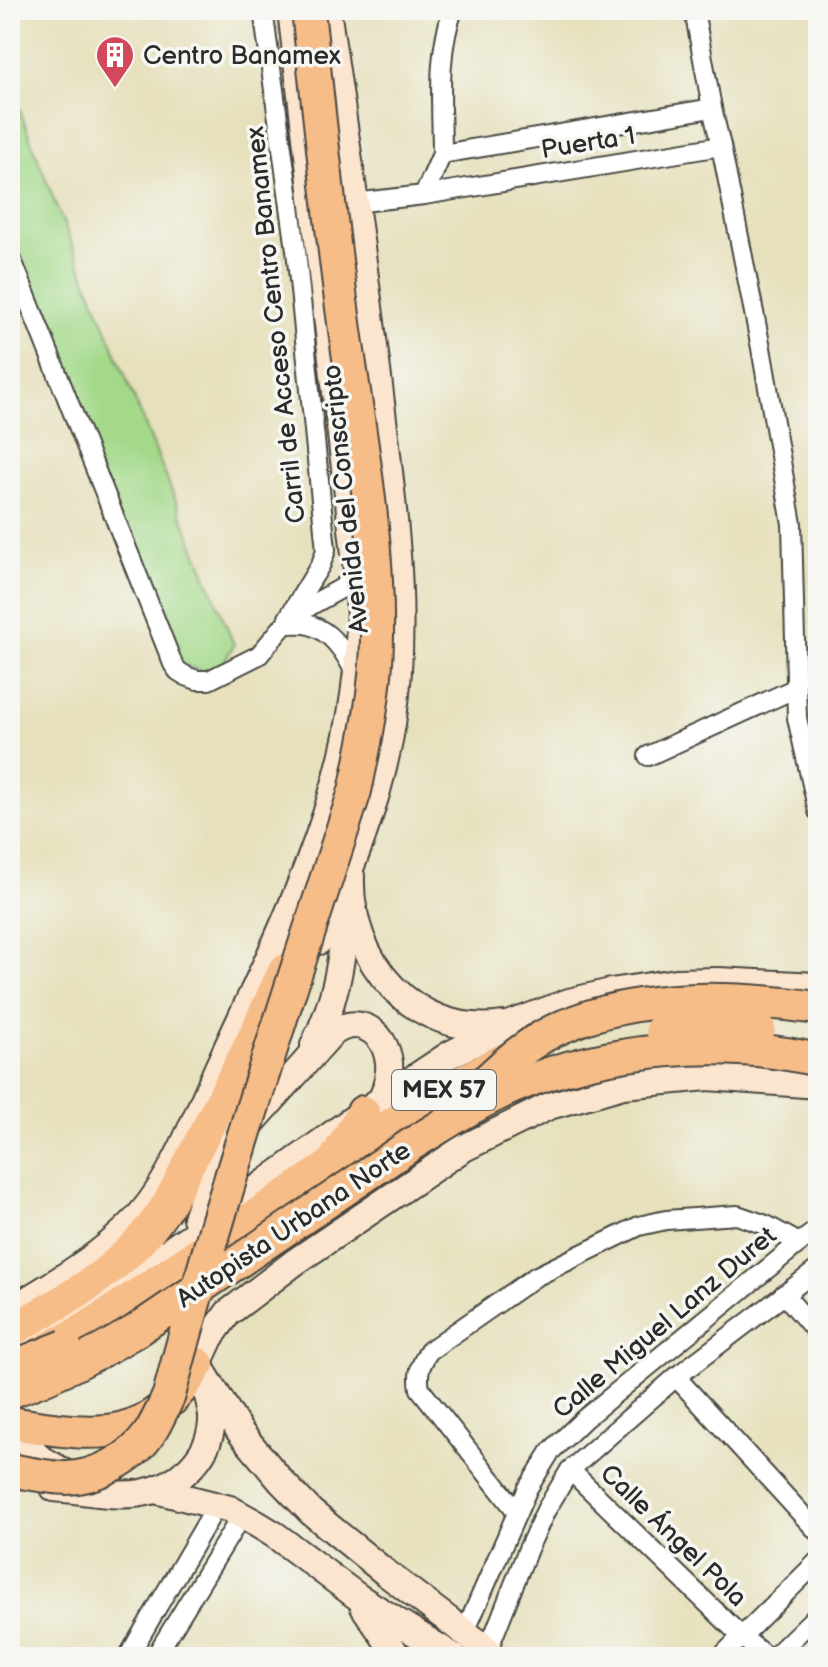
<svg xmlns="http://www.w3.org/2000/svg" width="828" height="1667" viewBox="0 0 828 1667" font-family="'Balsamiq Sans',sans-serif">
	<style>
		.green { fill: #a3d989; stroke: #67825a; stroke-width: 2 }
		.lines { fill: none; stroke-linecap: round; stroke-linejoin: round }
		.minor-casing { stroke: #474641; stroke-width: 22 }
		.secondary-casing { stroke: #474641; stroke-width: 30 }
		.trunk-casing { stroke: #474641; stroke-width: 34 }
		.motorway-casing { stroke: #474641; stroke-width: 36 }
		.minor { stroke: #fff; stroke-width: 18 }
		.secondary { stroke: #fce5cf; stroke-width: 26 }
		.trunk { stroke: #f7bd88; stroke-width: 30 }
		.motorway { stroke: #f7bd88; stroke-width: 32 }
		.motorway-bridge-casing { stroke: #474641; stroke-width: 36; stroke-linecap: butt }
		.motorway-bridge { stroke: #f7bd88; stroke-width: 32 }
		.labels { text-anchor: middle; stroke-width: 7; stroke-linejoin: round; paint-order: stroke }
		.shield { fill: #f6f6f2; stroke: #686867; stroke-width: 2 }
		.shield-label { font-size: 24px; font-weight: bold; fill: #2b2b2b }
		.poi-label { font-size: 26px; fill: #2b2b2b; stroke: #f6f6f2; text-anchor: start }
		.street-label { font-size: 26px; fill: #2b2b2b; stroke: #f6f6f2 }
	</style>
	<rect width="100%" height="100%" fill="#f6f6f2"/>
	<filter id="ink" filterUnits="userSpaceOnUse"><feTurbulence type="fractalNoise" baseFrequency=".0125" numOctaves="2"/><feDisplacementMap in="SourceGraphic" scale="16" xChannelSelector="R" yChannelSelector="G"/><feConvolveMatrix kernelMatrix="1 2 1 2 8 2 1 2 1" color-interpolation-filters="sRGB"/></filter>
	<filter id="wash" filterUnits="userSpaceOnUse"><feTurbulence type="fractalNoise" baseFrequency=".006" numOctaves="4" result="noise"/><feDisplacementMap in="SourceGraphic" scale="32" xChannelSelector="R" yChannelSelector="G"/><feGaussianBlur stdDeviation="1.8" result="paint"/><feColorMatrix in="noise" values="0 0 0 0 0 0 0 0 0 0 0 0 0 0 0 0 0 1.4 0 .05"/><feComposite in="paint" operator="in"/></filter>
	<g filter="url(#wash)">
		<rect width="100%" height="100%" fill="#e6e0bb"/>
		<path class="green" d="M10 83 42 170 234 645 223 664 204 671 177 664 10 249Z"/>
	</g>
	<g filter="url(#ink)">
		<g class="lines">
			<defs>
				<g id="minor">
					<path d="M263 10 296 250 326 550 321 564 288 618"/>
					<path d="M694 10 712 108 721 146 761 348 792 524 797 718 818 811"/>
					<path d="M442 154C442 106 436 56 453 10"/>
					<path d="M424 195 442 154 712 108"/>
					<path d="M345 204 424 195 721 146"/>
					<path d="M10 255 173 664 178 671 186 676 197 680H209L259 655 285 624 313 604 342 588 357 571"/>
					<path d="M285 624C293 624 303 623 310 625 333 632 348 657 357 677"/>
					<path d="M648 756 796 688"/>
					<path d="M784 1294 818 1334"/>
					<path d="M676 1377 818 1532"/>
					<path d="M570 1470 742 1637 767 1657"/>
					<path d="M517 1512 420 1389C417 1373 420 1365 429 1351L535 1277 639 1226 666 1220 737 1215 766 1225 799 1243"/>
					<path d="M465 1632 528 1488 551 1451 584 1419 799 1243 818 1229"/>
					<path d="M128 1657 217 1505"/>
					<path d="M155 1657 242 1515"/>
					<path d="M493 1657 488 1650 528 1549 546 1510 570 1470 676 1377 818 1269"/>
					<path d="M721 1657 818 1561"/>
					<path d="M774 1657 818 1614"/>
				</g>
				<g id="secondary">
					<path d="M351 876C348 961 414 1038 503 1025"/>
					<path d="M319 941C350 872 380 800 392 724 409 621 394 514 382 411 366 277 347 144 327 10"/>
					<path d="M314 1045C338 996 341 961 348 909"/>
					<path d="M248 1127 329 1036C355 1013 384 1029 389 1062 390 1075 387 1087 382 1099"/>
					<path d="M196 1218 214 1164 240 1107"/>
					<path d="M10 1310C53 1285 109 1251 141 1214 176 1174 200 1106 222 1059 293 906 368 761 359 588L291 10"/>
					<path d="M17 1341 37 1333 100 1299 217 1218 363 1112 449 1055 511 1024 569 1002 611 992 676 982 718 981 818 986"/>
					<path d="M198 1364 210 1338 228 1313 295 1262 462 1149 549 1106 623 1085 708 1077 818 1085"/>
					<path d="M198 1364 240 1432 281 1481 311 1512 386 1573 488 1650 485 1657"/>
					<path d="M18 1436 38 1457 72 1477"/>
					<path d="M54 1488C82 1490 114 1498 142 1493 176 1487 209 1459 212 1422 213 1410 208 1397 205 1385"/>
					<path d="M155 1490 230 1509 257 1524 275 1535 358 1597 454 1657"/>
					<path d="M364 1607 398 1657"/>
				</g>
				<path id="trunk" d="M41 1351 85 1328 120 1305 432 1096 507 1057"/>
				<g id="motorway">
					<path d="M332 1164 363 1112"/>
					<path d="M10 1331C74 1295 127 1268 168 1204L251 1043 284 971"/>
					<path d="M10 1423C93 1435 149 1448 198 1364"/>
				</g>
			</defs>
			<use href="#minor" class="minor-casing"/>
			<use href="#secondary" class="secondary-casing"/>
			<use href="#trunk" class="trunk-casing"/>
			<use href="#motorway" class="motorway-casing"/>
			<use href="#minor" class="minor"/>
			<use href="#secondary" class="secondary"/>
			<use href="#trunk" class="trunk"/>
			<use href="#motorway" class="motorway"/>
			<defs>
				<g id="motorway-bridge">
					<path d="M662 1029 710 1026 759 1029"/>
					<path d="M485 1082C508 1060 534 1038 564 1026 642 992 736 997 818 1008"/>
					<path d="M10 1368 65 1346"/>
					<path d="M10 1392C53 1376 95 1356 134 1332L412 1144C446 1123 481 1100 518 1085 608 1048 724 1038 818 1060"/>
					<path d="M10 1470C29 1473 48 1478 67 1478 96 1477 132 1459 149 1434 157 1422 163 1408 169 1395 222 1191 290 991 355 791 366 740 377 688 377 636 379 531 358 426 344 323 330 219 319 115 308 10"/>
				</g>
			</defs>
			<use href="#motorway-bridge" class="motorway-bridge-casing"/>
			<use href="#motorway-bridge" class="motorway-bridge"/>
		</g>
	</g>
	<defs>
		<symbol id="building-pin" viewBox="-11 -11 22 30"><path d="M0 17L-7.5 6A9.5 9.5 0 1 1 7.5 6Z" fill="#d1495b" stroke="#f6f6f2"/><path d="M-4-6H4V6H1V3H-1V6H-4ZM-2.5-4.3h1.7v1.8h-1.7ZM.8-4.3h1.7v1.8H.8ZM-2.5-1h1.7V.8h-1.7ZM.8-1h1.7V.8H.8Z" fill="#fff"/></symbol>
	</defs>
	<g fill-rule="evenodd">
		<use href="#building-pin" x="93" y="33" width="44" height="60"/>
	</g>
	<g class="labels">
		<rect class="shield" x="392" y="1070" width="104" height="40" rx="6"/>
		<g class="shield-label">
			<text x="444" y="1098">MEX 57</text>
		</g>
		<g class="poi-label">
			<text x="143" y="64">Centro Banamex</text>
		</g>
		<g class="street-label">
			<text transform="translate(588 142) rotate(-9)" y="9">Puerta 1</text>
			<text transform="translate(275 325) rotate(-96)" y="9">Carril de Acceso Centro Banamex</text>
			<text transform="translate(345 499) rotate(-96)" y="9">Avenida del Conscripto</text>
			<text transform="translate(293 1224) rotate(-34)" y="9">Autopista Urbana Norte</text>
			<text transform="translate(664 1322) rotate(-40)" y="9">Calle Miguel Lanz Duret</text>
			<text transform="translate(674 1535) rotate(44)" y="9">Calle Ángel Pola</text>
		</g>
	</g>
	<rect width="828" height="1667" fill="none" stroke="#f6f6f2" stroke-width="40"/>
</svg>
